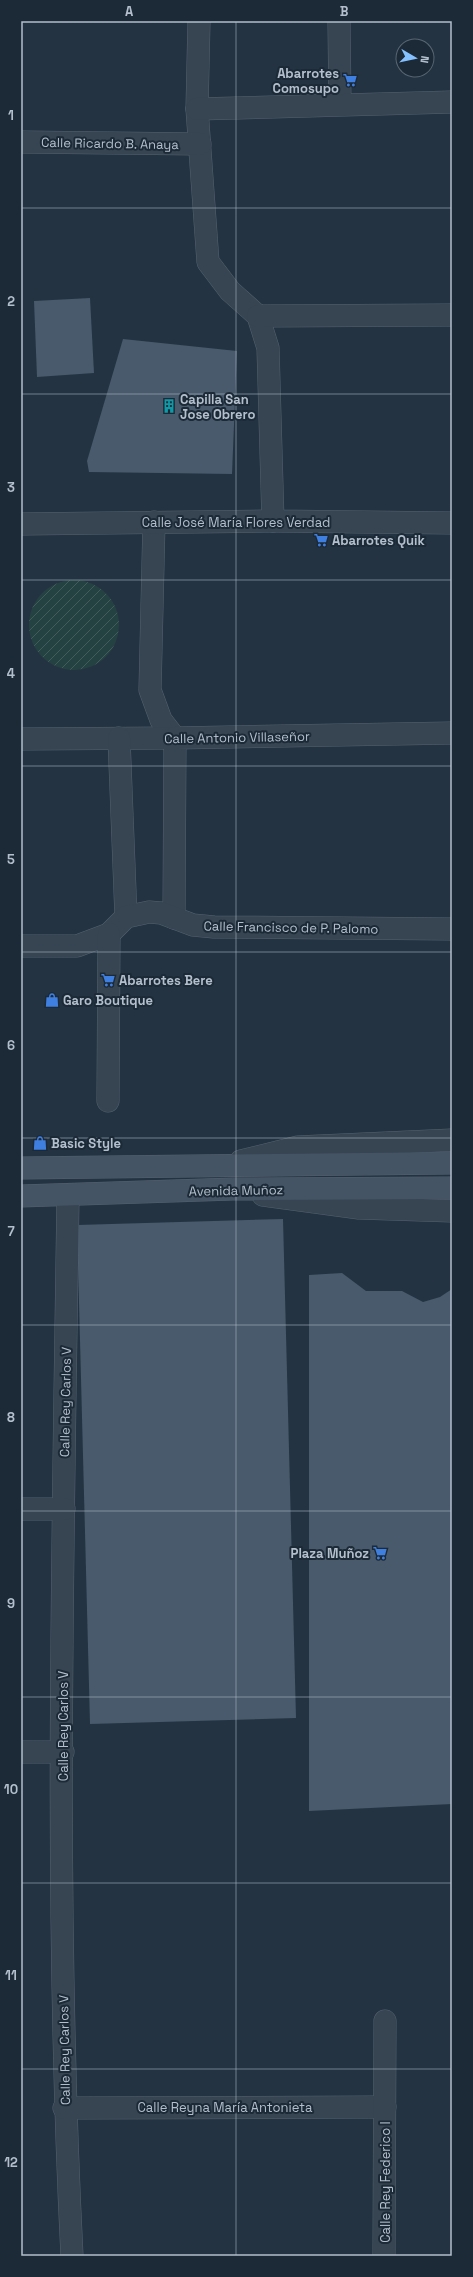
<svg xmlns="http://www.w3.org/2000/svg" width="473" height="2277" viewBox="0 0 473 2277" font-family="'Space Grotesk',sans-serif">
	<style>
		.garden { fill: url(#garden-furrows) }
		.building { fill: #485a6b }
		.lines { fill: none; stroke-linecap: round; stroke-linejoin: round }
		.pedestrian-casing { stroke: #55626f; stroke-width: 23 }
		.minor-casing { stroke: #55626f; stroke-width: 23 }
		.secondary-casing { stroke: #55626f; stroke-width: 23 }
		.pedestrian { stroke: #374451; stroke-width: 22 }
		.minor { stroke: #374451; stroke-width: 22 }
		.secondary { stroke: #455464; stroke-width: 22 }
		.grid { fill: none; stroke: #b3bfcc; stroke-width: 1; stroke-opacity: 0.55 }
		.labels { text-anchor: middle; stroke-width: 4; stroke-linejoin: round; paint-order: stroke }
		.poi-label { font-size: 13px; font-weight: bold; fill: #b3bfcc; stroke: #1c2936; text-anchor: start }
		.street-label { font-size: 13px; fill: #b3bfcc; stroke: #1c2936 }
		.neatline { fill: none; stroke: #b3bfcc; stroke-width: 1.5 }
		.grid-label { font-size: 13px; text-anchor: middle; font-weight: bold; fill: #b3bfcc }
	</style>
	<defs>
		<pattern id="garden-furrows" width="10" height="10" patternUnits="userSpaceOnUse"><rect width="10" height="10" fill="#254242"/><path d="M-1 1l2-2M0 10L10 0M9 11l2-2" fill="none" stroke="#425c5c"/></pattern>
	</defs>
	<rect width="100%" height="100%" fill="#233342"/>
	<circle class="garden" cx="74" cy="625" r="45"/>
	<g class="building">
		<path d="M90 298 94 373 37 377 34 301Z"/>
		<path d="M123 339 237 351 232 474 89 472 87 461Z"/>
		<path d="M283 1219 296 1718 90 1724 77 1225Z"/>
		<path d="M342 1273 366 1291H402L423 1302 440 1297 452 1289V1804L309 1811V1275Z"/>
	</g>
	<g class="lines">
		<defs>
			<g id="pedestrian">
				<path d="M154 522 150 690 161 720 175 738"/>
				<path d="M21 524 273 521"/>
				<path d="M21 739 175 738"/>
			</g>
			<g id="minor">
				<path d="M199 21 197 109 208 262 230 291 258 316 268 348 273 521 452 523"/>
				<path d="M339 21 340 104"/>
				<path d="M197 109 452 102"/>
				<path d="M21 142 200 144"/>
				<path d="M258 316 452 315"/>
				<path d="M119 738 126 917"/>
				<path d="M174 918 175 738 452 733"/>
				<path d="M21 946H77L109 934 126 917 149 912 161 913 193 925 214 927 452 929"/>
				<path d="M108 1101 109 934"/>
				<path d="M241 1161 298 1147 452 1140"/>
				<path d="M263 1195 359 1208 452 1211"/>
				<path d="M68 1196C63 1549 54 1903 72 2256"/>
				<path d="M21 1509H64"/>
				<path d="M21 1752H63"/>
				<path d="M64 2108 385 2107"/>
				<path d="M384 2256 385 2021"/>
			</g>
			<g id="secondary">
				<path d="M21 1168 452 1163"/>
				<path d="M21 1196 233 1189 452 1188"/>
			</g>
		</defs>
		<use href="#pedestrian" class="pedestrian-casing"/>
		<use href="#minor" class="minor-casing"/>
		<use href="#secondary" class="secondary-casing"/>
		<use href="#pedestrian" class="pedestrian"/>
		<use href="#minor" class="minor"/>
		<use href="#secondary" class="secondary"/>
	</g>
	<path class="grid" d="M236 21V2256M21 208H452M21 394H452M21 580H452M21 766H452M21 952H452M21 1138H452M21 1325H452M21 1511H452M21 1697H452M21 1883H452M21 2069H452"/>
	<defs>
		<symbol id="supermarket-bare" viewBox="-9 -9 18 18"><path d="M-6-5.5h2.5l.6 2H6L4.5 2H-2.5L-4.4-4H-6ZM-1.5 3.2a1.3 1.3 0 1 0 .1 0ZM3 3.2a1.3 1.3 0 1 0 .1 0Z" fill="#3f7fe0" stroke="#1c2936" stroke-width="2.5" paint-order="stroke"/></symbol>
		<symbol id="building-bare" viewBox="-9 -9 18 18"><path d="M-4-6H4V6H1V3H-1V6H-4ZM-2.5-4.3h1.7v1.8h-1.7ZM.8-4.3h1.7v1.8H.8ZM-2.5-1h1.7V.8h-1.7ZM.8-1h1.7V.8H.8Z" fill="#0f9aa8" stroke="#1c2936" stroke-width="2.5" paint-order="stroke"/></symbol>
		<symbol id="shop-bare" viewBox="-9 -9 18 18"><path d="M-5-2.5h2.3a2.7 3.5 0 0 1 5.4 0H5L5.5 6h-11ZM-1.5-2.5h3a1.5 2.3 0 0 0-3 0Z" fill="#3f7fe0" stroke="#1c2936" stroke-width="2.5" paint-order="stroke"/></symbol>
	</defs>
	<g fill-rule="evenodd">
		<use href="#supermarket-bare" x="340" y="70" width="20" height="20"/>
		<use href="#building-bare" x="159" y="396" width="20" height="20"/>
		<use href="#supermarket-bare" x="311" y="530" width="20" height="20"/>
		<use href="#supermarket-bare" x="98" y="970" width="20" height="20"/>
		<use href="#shop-bare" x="42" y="990" width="20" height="20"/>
		<use href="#shop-bare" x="30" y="1133" width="20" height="20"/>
		<use href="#supermarket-bare" x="370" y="1543" width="20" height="20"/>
	</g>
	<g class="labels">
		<g class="poi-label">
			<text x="339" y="78" text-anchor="end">Abarrotes<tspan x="339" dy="15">Comosupo</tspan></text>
			<text x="180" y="404">Capilla San<tspan x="180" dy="15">Jose Obrero</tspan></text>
			<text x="332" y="545">Abarrotes Quik</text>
			<text x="119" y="985">Abarrotes Bere</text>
			<text x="63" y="1005">Garo Boutique</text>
			<text x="51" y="1148">Basic Style</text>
			<text x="369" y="1558" text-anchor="end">Plaza Muñoz</text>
		</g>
		<g class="street-label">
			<text transform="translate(110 143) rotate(1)" y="5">Calle Ricardo B. Anaya</text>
			<text x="236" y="527">Calle José María Flores Verdad</text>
			<text transform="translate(237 737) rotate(-1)" y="5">Calle Antonio Villaseñor</text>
			<text transform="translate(291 927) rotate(1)" y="5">Calle Francisco de P. Palomo</text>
			<text transform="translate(236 1190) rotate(-1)" y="5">Avenida Muñoz</text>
			<text transform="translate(65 1402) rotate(-89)" y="5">Calle Rey Carlos V</text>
			<text transform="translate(63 1726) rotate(-90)" y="5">Calle Rey Carlos V</text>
			<text transform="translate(64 2050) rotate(-91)" y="5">Calle Rey Carlos V</text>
			<text x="225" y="2112">Calle Reyna María Antonieta</text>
			<text transform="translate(385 2182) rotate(-90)" y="5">Calle Rey Federico I</text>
		</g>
	</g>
	<rect width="473" height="2277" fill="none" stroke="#1c2936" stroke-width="44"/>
	<g transform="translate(415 58) rotate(99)"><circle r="19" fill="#1c2936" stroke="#586572"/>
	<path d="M0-3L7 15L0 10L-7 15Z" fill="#85c0ff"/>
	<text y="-6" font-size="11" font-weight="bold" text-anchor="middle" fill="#b3bfcc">N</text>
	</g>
	<rect x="22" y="22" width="429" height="2233" class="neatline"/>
	<g class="grid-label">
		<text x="129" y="16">A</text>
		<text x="344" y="16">B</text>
		<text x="11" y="120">1</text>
		<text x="11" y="306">2</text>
		<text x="11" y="492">3</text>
		<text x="11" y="678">4</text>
		<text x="11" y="864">5</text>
		<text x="11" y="1050">6</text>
		<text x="11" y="1236">7</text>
		<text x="11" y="1422">8</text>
		<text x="11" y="1608">9</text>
		<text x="11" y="1794">10</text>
		<text x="11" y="1980">11</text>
		<text x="11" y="2167">12</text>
	</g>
</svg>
